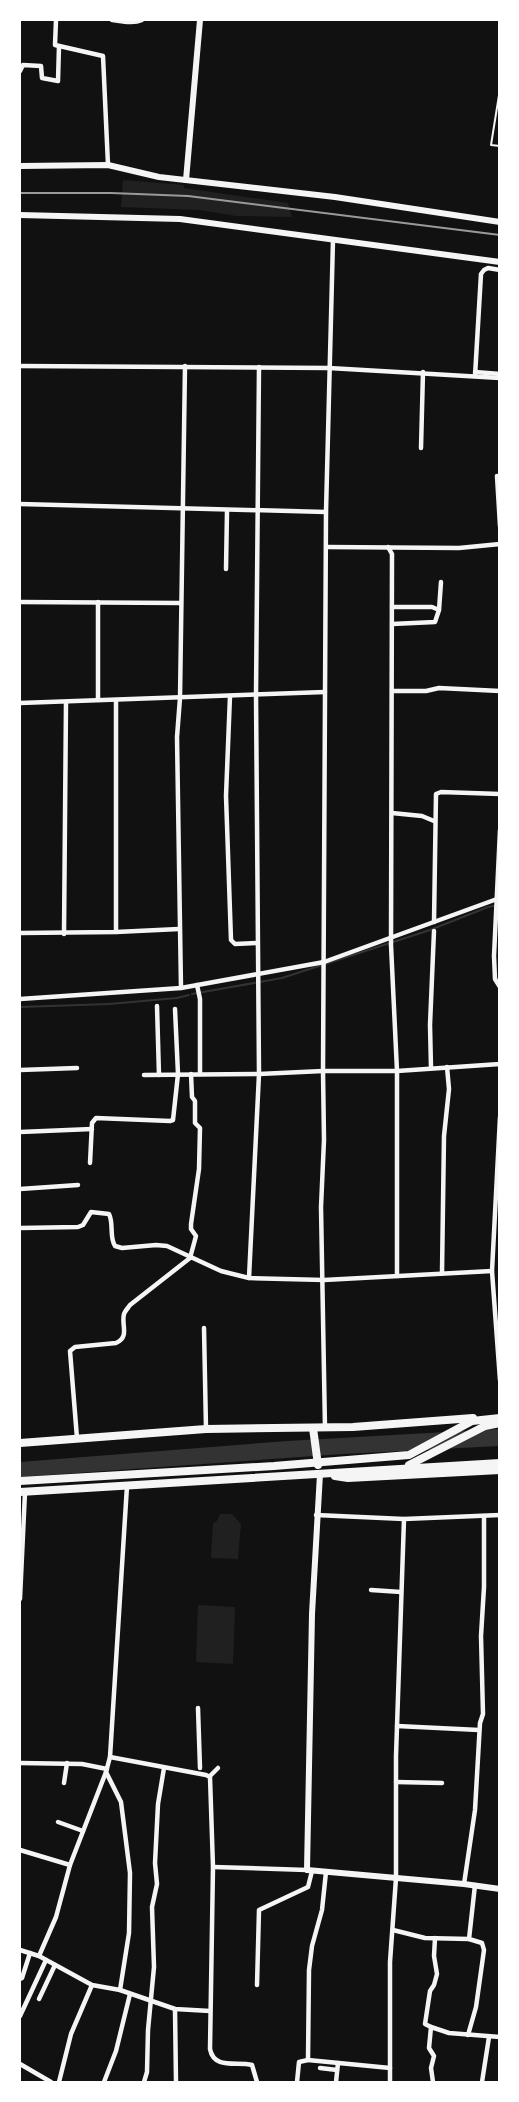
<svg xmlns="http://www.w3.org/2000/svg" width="519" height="2102" viewBox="0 0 519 2102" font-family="Raleway,sans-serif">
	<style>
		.green { fill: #202020 }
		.water { fill: #333 }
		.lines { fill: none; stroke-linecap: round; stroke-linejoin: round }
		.stream { stroke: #333; stroke-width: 2 }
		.service { stroke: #f5f5f5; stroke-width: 2 }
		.minor { stroke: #f5f5f5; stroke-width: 4.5 }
		.tertiary { stroke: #f5f5f5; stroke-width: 6 }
		.primary { stroke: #f5f5f5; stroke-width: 8 }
		.rail { stroke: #9a9a9a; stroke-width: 2 }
	</style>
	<rect width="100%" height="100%" fill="#111"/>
	<g class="green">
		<path d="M123 180 184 185V188L288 203 292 217 236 216 200 210 121 207Z"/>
		<path d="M220 1514H232L241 1524 238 1559 211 1558 213 1523 217 1521Z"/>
		<path d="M198 1605 235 1607 233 1664 196 1662Z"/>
	</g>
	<path class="water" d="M499 1429V1446L343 1454 20 1477V1462L287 1441Z"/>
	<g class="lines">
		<g class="stream">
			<path d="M192 994 282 978 430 930 488 907 500 905"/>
			<path d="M20 1007 109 1004 177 998 189 995"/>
		</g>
		<path class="service" d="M500 89 491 145 500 146"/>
		<g class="minor">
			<path d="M56 20 55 45 103 56 108 165"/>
			<path d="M112 20C121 21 133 24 142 20"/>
			<path d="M20 71 23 65 41 66 42 78 58 81 59 46"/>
			<path d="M20 366 329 368 500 378"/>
			<path d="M475 372 500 374"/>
			<path d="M475 376 481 274 484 270 488 268 500 270"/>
			<path d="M421 448 423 372"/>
			<path d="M497 476 500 526"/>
			<path d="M20 504 326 512"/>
			<path d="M327 547 459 548 500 544"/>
			<path d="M388 547 392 554 391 945 397 1071V1276"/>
			<path d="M226 569 227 511"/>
			<path d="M20 602 180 603"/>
			<path d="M98 602V700"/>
			<path d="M439 610 441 582"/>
			<path d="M392 624 435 622 439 610 432 607H392"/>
			<path d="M392 691H426L439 688 500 691"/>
			<path d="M230 696 226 796 231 940 235 944 257 943"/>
			<path d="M116 700V932"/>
			<path d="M20 703 325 692"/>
			<path d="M392 813 422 816 434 821"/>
			<path d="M500 830 494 956 495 979 500 987"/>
			<path d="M434 922 436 794 441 792 500 794"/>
			<path d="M20 933 116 932 179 929"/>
			<path d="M64 934 66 702"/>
			<path d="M197 985 200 999V1074"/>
			<path d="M181 988 177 737 180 698 185 366"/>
			<path d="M20 999 181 988 324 962 497 899"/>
			<path d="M157 1006 159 1075"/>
			<path d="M431 1068 430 1025 434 931"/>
			<path d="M20 1070 77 1068"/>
			<path d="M144 1075 259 1074 323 1071H397L500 1064"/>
			<path d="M500 1117 492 1271 500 1380"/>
			<path d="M20 1132 92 1129"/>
			<path d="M90 1163 92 1123 96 1118 170 1121 173 1120 178 1074 175 1009"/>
			<path d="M20 1189 78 1185"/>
			<path d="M20 1228 78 1227 83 1225 91 1212 109 1214C114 1224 109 1237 115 1246L122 1248 156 1245 167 1246 221 1271 249 1278 324 1280 492 1271"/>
			<path d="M190 1258 196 1236 191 1229V1224L199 1169 200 1128 195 1123V1101L192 1097 191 1074"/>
			<path d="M442 1273 444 1136 449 1089 447 1067"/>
			<path d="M249 1278 259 1074 256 695 259 367"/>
			<path d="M204 1328 206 1429"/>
			<path d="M325 1428 321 1207 324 1140 323 1071 326 512 333 240"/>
			<path d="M77 1438 70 1351 75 1347 116 1343C130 1337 121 1325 124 1314 125 1311 128 1308 130 1305L190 1258"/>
			<path d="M316 1515 404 1519 500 1515"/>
			<path d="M371 1590 401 1592"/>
			<path d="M20 1599 25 1492"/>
			<path d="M198 1708 200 1768"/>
			<path d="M397 1726 479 1730"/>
			<path d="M110 1757 206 1775 210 1777 213 1867 210 2049C214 2070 237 2061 252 2065L257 2082"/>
			<path d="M20 1763 82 1764 107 1769"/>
			<path d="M106 1772 121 1802 130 1873 129 1933 120 1990"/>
			<path d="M210 1776 218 1768"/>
			<path d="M396 1782 442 1783"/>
			<path d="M64 1783 67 1763"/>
			<path d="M58 1822 83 1831"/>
			<path d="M20 1850 70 1865"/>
			<path d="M213 1867 307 1870"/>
			<path d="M326 1872 322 1910 312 1946 309 1970 308 2060 390 2068"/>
			<path d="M464 1884 475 1810 480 1723 483 1714 481 1636 484 1587V1516"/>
			<path d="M393 1930 425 1938 469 1939"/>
			<path d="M20 1950 39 1956 92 1985 120 1990 175 2009 210 2011"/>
			<path d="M39 1956 56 1917 70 1865 106 1772 110 1757 127 1486"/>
			<path d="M20 1979 22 1978 30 1953"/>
			<path d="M257 1985 259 1910 308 1887 312 1871"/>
			<path d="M39 1999 55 1965"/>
			<path d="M175 2009 176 2082"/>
			<path d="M20 2016 46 1960"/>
			<path d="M431 2027 449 2033 500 2037"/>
			<path d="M468 2035 476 2007 484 1950 482 1943 469 1939 475 1885"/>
			<path d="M20 2064 51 2082"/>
			<path d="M320 2068 337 2070"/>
			<path d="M59 2082 71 2034 92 1985"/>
			<path d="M104 2082 116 2051 130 1994"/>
			<path d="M144 2082 147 2072 148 2030 154 1967 152 1907 157 1884 155 1863 158 1804 164 1768"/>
			<path d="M297 2082 299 2062 308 2060"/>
			<path d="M336 2082 338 2063"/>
			<path d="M390 2082V1962L396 1878V1756L404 1519"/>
			<path d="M433 2082 431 2068 434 2056 429 2048 431 2027 425 2024 430 1991 434 1985 437 1974 434 1956 435 1938"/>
			<path d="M482 2082 489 2037"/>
		</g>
		<g class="tertiary">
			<path d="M20 166 108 165 159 177 335 197 500 222"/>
			<path d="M186 180 200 20"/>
			<path d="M20 215 180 219 500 262"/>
			<path d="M320 1474 312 1614 307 1870 464 1884 500 1889"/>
		</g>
		<g class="primary">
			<path d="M313 1428 318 1465"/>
			<path d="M20 1443 206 1429 353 1427 473 1418"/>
			<path d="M409 1465 485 1426 500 1423"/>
			<path d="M335 1476 348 1478 500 1470"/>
			<path d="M20 1481 274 1466 409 1455 472 1421 500 1418"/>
			<path d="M20 1492 500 1463"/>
		</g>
		<path class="rail" d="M20 193H111L188 196 500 235"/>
	</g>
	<rect width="519" height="2102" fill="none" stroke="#ffffff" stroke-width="42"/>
</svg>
